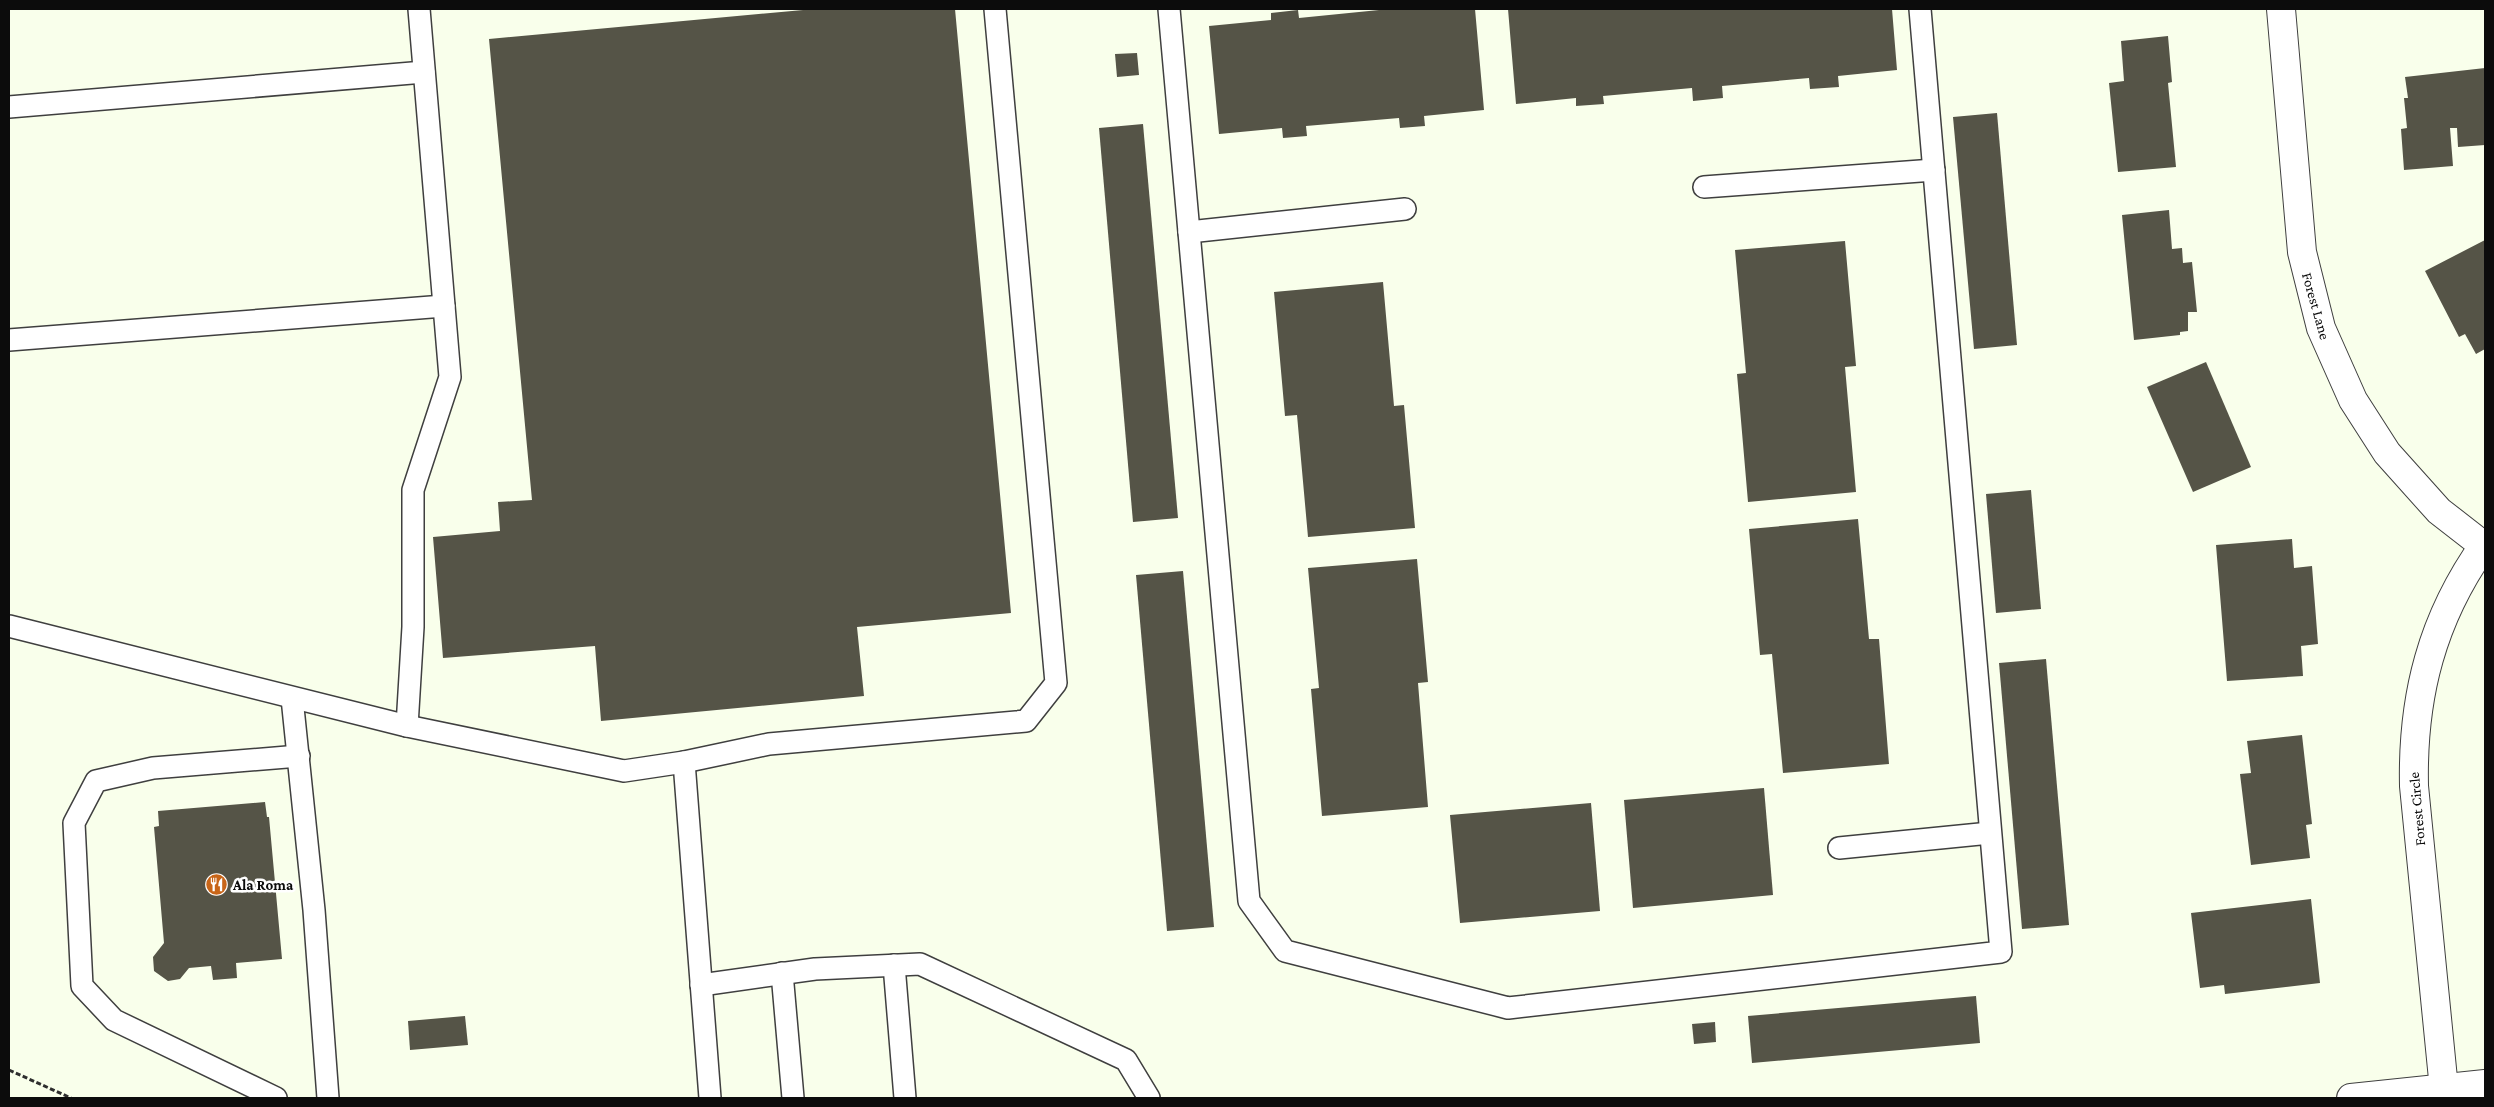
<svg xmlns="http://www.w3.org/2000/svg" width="2494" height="1107" viewBox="0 0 2494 1107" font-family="'Crimson Pro',serif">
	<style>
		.building { fill: #555447 }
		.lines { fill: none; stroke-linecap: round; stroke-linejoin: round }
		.service-casing { stroke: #3f3f3f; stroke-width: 24 }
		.minor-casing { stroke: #3f3f3f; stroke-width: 30 }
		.path { stroke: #2e2e2e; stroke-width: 3; stroke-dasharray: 5 2.5; stroke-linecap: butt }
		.service { stroke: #fff; stroke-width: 21 }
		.minor { stroke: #fff; stroke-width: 28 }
		.labels { text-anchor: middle; stroke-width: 5; stroke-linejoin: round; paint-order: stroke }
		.street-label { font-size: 15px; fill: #0c0c0c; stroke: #fff }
		.poi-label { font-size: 15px; font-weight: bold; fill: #0c0c0c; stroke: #fff; text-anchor: start }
	</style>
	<rect width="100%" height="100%" fill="#f9ffeb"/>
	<g class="building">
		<path d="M814 9H955L1011 613 857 627 864 696 601 721 595 646 443 658 433 537 500 531 498 502 532 500 489 39Z"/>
		<path d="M1389 9H1475L1484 110 1424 116 1425 126 1400 128 1399 118 1306 126 1307 136 1283 138 1282 128 1219 134 1209 26 1271 20V13L1298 10 1299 18Z"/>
		<path d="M1508 9H1892L1897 70 1838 76 1839 87 1810 89 1809 78 1722 86 1723 98 1693 101 1692 88 1603 96 1604 104 1576 106V98L1516 104Z"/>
		<path d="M2168 36 2172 82 2168 83 2176 167 2118 172 2109 83 2124 81 2121 41Z"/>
		<path d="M1137 53 1139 75 1117 77 1115 54Z"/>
		<path d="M2485 68V145L2458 147 2457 128H2450L2453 166 2404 170 2401 129 2407 128 2404 98H2408L2405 77Z"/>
		<path d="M1997 113 2017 345 1974 349 1953 117Z"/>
		<path d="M1143 124 1178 518 1133 522 1099 128Z"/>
		<path d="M2169 210 2172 249 2182 248 2183 263 2192 262 2197 312H2188V331L2180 332V335L2134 340 2122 215Z"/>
		<path d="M2485 240V349L2476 354 2465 334 2459 337 2425 271Z"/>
		<path d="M1845 241 1856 366 1845 367 1856 492 1748 502 1737 374 1746 373 1735 250Z"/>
		<path d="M1383 282 1394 406 1404 405 1415 528 1308 537 1297 415 1285 416 1274 292Z"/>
		<path d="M2206 362 2251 467 2193 492 2147 387Z"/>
		<path d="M2031 490 2041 609 1996 613 1986 494Z"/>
		<path d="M1858 519 1869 639H1879L1889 764 1783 773 1772 654 1760 655 1749 529Z"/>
		<path d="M2292 539 2294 568 2312 566 2318 644 2301 646 2303 676 2227 681 2216 545Z"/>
		<path d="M1417 559 1428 682 1418 683 1428 807 1322 816 1311 689 1319 688 1308 568Z"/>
		<path d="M1183 571 1214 927 1167 931 1136 575Z"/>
		<path d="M2046 659 2069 925 2022 929 1999 663Z"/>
		<path d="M2302 735 2312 824 2306 825 2310 858 2251 865 2240 774 2251 773 2247 741Z"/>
		<path d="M1764 788 1773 895 1633 908 1624 800Z"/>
		<path d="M265 802 267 817H269L282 959 236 963 237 978 213 980 211 966 189 968 180 979 168 981 154 971 153 957 164 943 154 827 159 826 158 811Z"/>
		<path d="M1591 803 1600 911 1460 923 1450 815Z"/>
		<path d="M2311 899 2320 983 2225 994 2224 985 2200 988 2191 913Z"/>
		<path d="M1976 996 1980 1043 1752 1063 1748 1016Z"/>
		<path d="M465 1016 468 1045 410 1050 408 1021Z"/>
		<path d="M1715 1022 1716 1042 1694 1044 1692 1024Z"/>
	</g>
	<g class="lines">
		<defs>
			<g id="service">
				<path d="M1169 9 1249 901 1285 951 1508 1008 2001 952 1920 9"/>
				<path d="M9 107 424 72"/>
				<path d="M1704 187 1934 170"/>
				<path d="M1189 232 1405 209"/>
				<path d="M9 340 444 306"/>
				<path d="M9 626 407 726 624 771 684 762 769 744 1026 721 1056 683 995 9"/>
				<path d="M292 698 314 910 328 1098"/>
				<path d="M407 726 413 627V490L450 377 419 9"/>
				<path d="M684 762 710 1098"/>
				<path d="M1839 848 1990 833"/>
				<path d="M894 965 905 1098"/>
				<path d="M782 973 793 1098"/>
				<path d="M701 985 815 969 920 964 1126 1060 1149 1098"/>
				<path d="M276 1098 114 1020 82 986 74 823 96 781 153 768 299 756"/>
			</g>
			<g id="minor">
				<path d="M2281 9 2302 252 2321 328 2353 400 2387 453 2439 511 2484 546"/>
				<path d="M2444 1089 2414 786C2412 696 2432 618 2485 544"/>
				<path d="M2351 1098 2485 1084"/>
			</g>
		</defs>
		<use href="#service" class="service-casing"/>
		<use href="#minor" class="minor-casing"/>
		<path class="path" d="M9 1070 71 1098"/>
		<use href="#service" class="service"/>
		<use href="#minor" class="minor"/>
	</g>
	<defs>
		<symbol id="restaurant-disc" viewBox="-11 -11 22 22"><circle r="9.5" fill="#c86518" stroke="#fff"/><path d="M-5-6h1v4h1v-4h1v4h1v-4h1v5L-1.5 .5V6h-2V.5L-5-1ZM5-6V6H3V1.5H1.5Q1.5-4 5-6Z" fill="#fff"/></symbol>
	</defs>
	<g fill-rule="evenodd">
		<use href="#restaurant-disc" x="204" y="872" width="25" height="25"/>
	</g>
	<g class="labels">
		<g class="street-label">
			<text transform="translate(2316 306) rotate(74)" y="5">Forest Lane</text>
			<text transform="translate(2417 809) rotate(-95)" y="5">Forest Circle</text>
		</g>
		<g class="poi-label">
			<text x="233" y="890">Ala Roma</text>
		</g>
	</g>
	<rect width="2494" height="1107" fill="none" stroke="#0c0c0c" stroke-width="20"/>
</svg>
